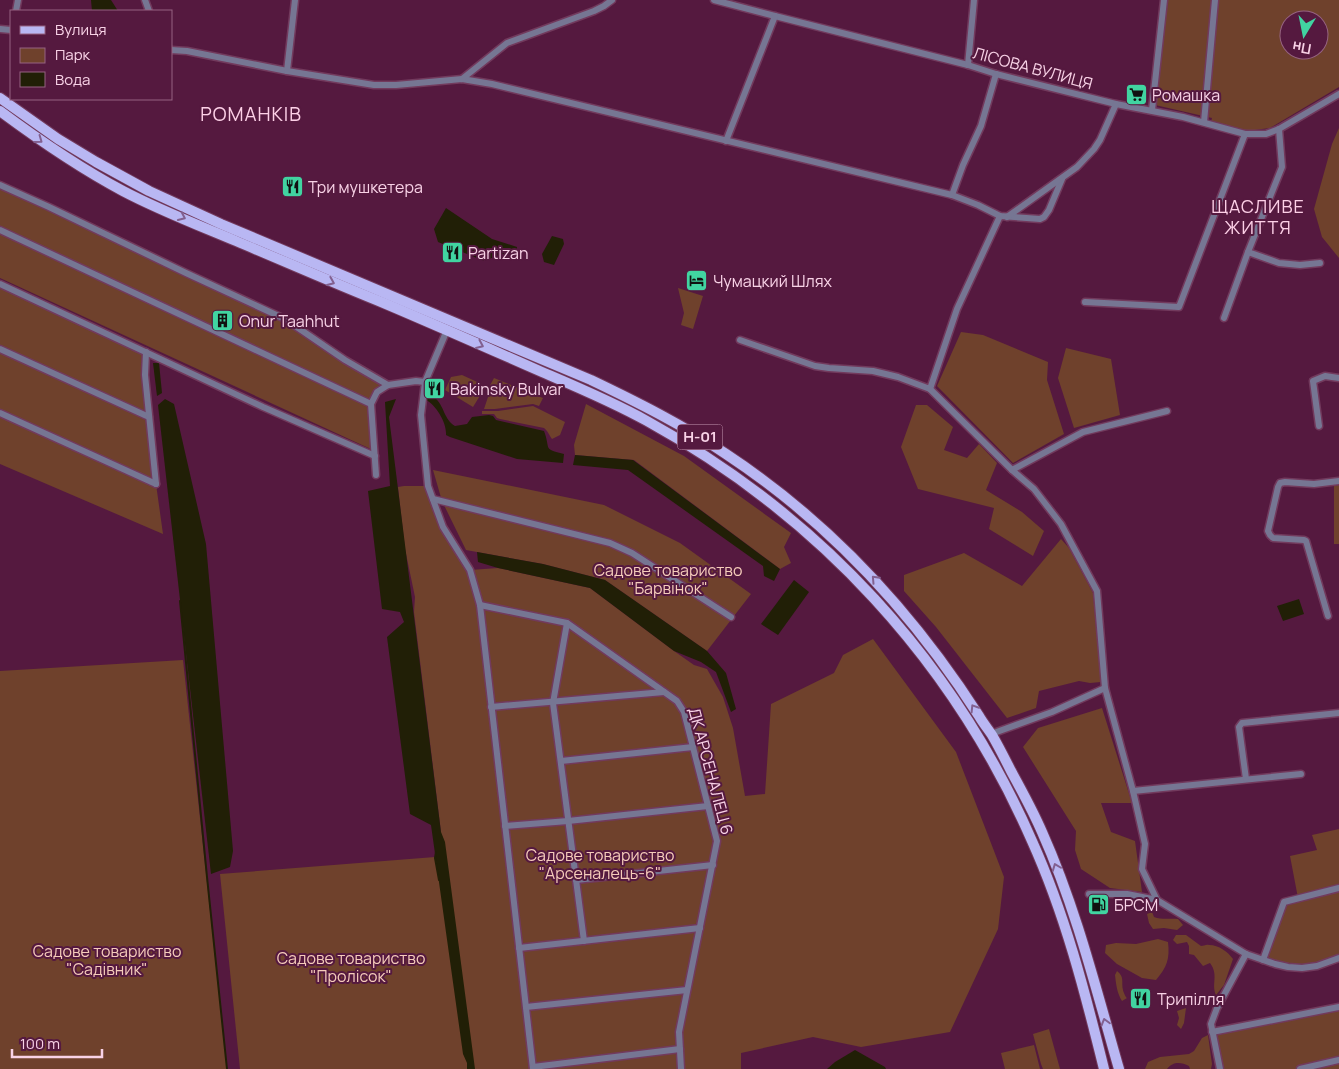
<svg xmlns="http://www.w3.org/2000/svg" width="1339" height="1069" viewBox="0 0 1339 1069" font-family="Manrope,sans-serif">
	<style>
		.green { fill: #6f412c; fill-rule: evenodd }
		.water { fill: #211f06 }
		.lines { fill: none; stroke-linecap: round; stroke-linejoin: round }
		.stream { stroke: #211f06; stroke-width: 2 }
		.street-casing { stroke: #723a5d; stroke-width: 9 }
		.primary-casing { stroke: #723a5d; stroke-width: 12 }
		.street { stroke: #767693; stroke-width: 6 }
		.primary { stroke: #b9b7f3; stroke-width: 10 }
		.oneway { stroke: #826090 }
		.labels { text-anchor: middle; stroke-width: 4; stroke-linejoin: round; paint-order: stroke }
		.shield { fill: #55193f; stroke: #c79ab4; stroke-width: 1 }
		.shield-label { font-size: 15px; font-weight: bold; fill: #f8d2e6 }
		.street-label { font-size: 16px; fill: #f8d2e6; stroke: #55193f }
		.poi-label { font-size: 16px; fill: #f8d2e6; stroke: #55193f; text-anchor: start }
		.park-label { font-size: 16px; fill: #f5ccba; stroke: #55193f }
		.neighbourhood-label { font-size: 18px; letter-spacing: 1px; fill: #fdd0e7; stroke: #55193f }
		.quarter-label { font-size: 19px; letter-spacing: 1px; fill: #fdd0e7; stroke: #55193f }
	</style>
	<rect width="100%" height="100%" fill="#55193f"/>
	<g class="green">
		<path d="M1165 0H1339V87L1270 128 1247 131 1211 122 1212 118 1155 105ZM1289 20H1319V50H1289Z"/>
		<path d="M1339 128V258L1322 237 1314 209 1332 144Z"/>
		<path d="M0 185 285 319 383 382 371 404 375 451 0 278Z"/>
		<path d="M0 284 146 352 156 484 163 534 0 464Z"/>
		<path d="M678 288 703 296 693 329 681 325 684 313Z"/>
		<path d="M961 332 983 335 1048 362 1047 380 1064 434 1013 463 937 386Z"/>
		<path d="M1066 348 1111 359 1120 415 1074 428 1058 378Z"/>
		<path d="M462 375 486 386 473 407 445 390 451 377Z"/>
		<path d="M494 378 543 398 539 406 533 404 495 409H484L489 394 488 389Z"/>
		<path d="M586 404 684 456 791 533 784 547 791 563 780 569 634 460 575 455 574 445Z"/>
		<path d="M916 405H927L953 427 944 450 967 458 979 444 997 463 986 490 1022 512 1044 531 1033 556 989 529 994 508 918 489 901 447Z"/>
		<path d="M533 406 565 422 560 435 552 439C549 435 548 431 544 428L500 419 497 418 494 414H482V411H498Z"/>
		<path d="M433 470 604 505 680 543 751 594 707 651 605 580 543 564 466 550 442 501Z"/>
		<path d="M1339 485V544H1334V486Z"/>
		<path d="M404 486H428L443 527 470 570 498 568 590 588 674 651 694 665 707 669 723 697 733 728 745 796 765 794 771 704 834 673 843 655 873 639 956 752 1004 877 998 929 950 1032 861 1047 813 1037 741 1053V1069H240L220 874 435 857 441 832 414 612 415 597 405 549 398 487Z"/>
		<path d="M1061 539 1069 548 1093 593 1101 682 1090 683 1079 681 1039 691 1036 708 1007 718 936 627 904 591V575L964 553 1022 586Z"/>
		<path d="M183 660 227 1069H0V671Z"/>
		<path d="M1102 708 1132 803H1101L1111 832 1135 841 1142 892 1110 888 1081 869 1075 850 1076 831 1023 747 1038 728Z"/>
		<path d="M1339 829V958L1302 968 1263 960 1281 906 1298 898 1290 856 1317 850 1312 835Z"/>
		<path d="M1152 912 1154 917C1162 920 1170 918 1178 919L1183 925 1177 930 1164 928 1153 929 1149 923 1147 914Z"/>
		<path d="M1176 935H1186L1201 946C1204 946 1206 944 1209 945 1219 945 1228 952 1233 959L1224 985 1216 995C1211 984 1219 975 1210 963L1203 966 1194 955 1189 954V946L1187 942 1177 944 1173 940Z"/>
		<path d="M1158 939 1168 942C1170 959 1167 967 1156 980L1142 978 1117 964 1105 953 1106 945 1116 943 1136 944Z"/>
		<path d="M1117 971C1125 977 1121 982 1123 990 1123 991 1126 998 1127 998L1122 1001C1117 993 1116 984 1115 975Z"/>
		<path d="M1339 1006V1069H1220L1212 1032Z"/>
		<path d="M1186 1008 1184 1023 1181 1029 1177 1025 1179 1018 1177 1011Z"/>
		<path d="M1049 1029 1060 1069H1043L1041 1064 1033 1034Z"/>
		<path d="M1208 1035 1212 1064 1211 1069H1190L1189 1066C1181 1062 1173 1061 1167 1069H1145L1148 1062 1160 1057 1189 1054 1194 1051 1202 1038Z"/>
		<path d="M1034 1045 1040 1069H1005L1001 1053Z"/>
	</g>
	<g class="water">
		<path d="M91 0H111L118 11H92Z"/>
		<path d="M446 208 492 239 517 247V255L502 254 484 261 438 242 434 229Z"/>
		<path d="M552 236 563 239 564 244 554 265 544 262 542 254Z"/>
		<path d="M153 363H159L162 393 157 396Z"/>
		<path d="M427 394C430 395 432 396 435 398 444 405 444 420 455 426L467 424 472 417 489 415 493 416 496 420 544 431C551 449 542 449 564 454L563 463 517 459 450 437 446 435C447 423 436 405 426 400Z"/>
		<path d="M165 399 174 404 206 544 233 851 230 867 211 874 158 405Z"/>
		<path d="M396 399 389 417 441 832 445 842 475 1069H467V1063L463 1054 431 825 410 814 387 637 404 622 400 612 382 609 368 491 390 486 385 402Z"/>
		<path d="M575 455 633 460 780 569 774 581 764 576 763 566 628 470 573 465Z"/>
		<path d="M477 552 543 564 605 580 707 651 726 673 736 709 731 712 716 672 701 662 674 651 590 588 498 568 478 562Z"/>
		<path d="M794 580 809 592 778 635 761 624Z"/>
		<path d="M1299 599 1304 614 1283 621 1277 606Z"/>
		<path d="M855 1050 885 1067 886 1069H827L835 1062Z"/>
	</g>
	<g class="lines">
		<g class="stream">
			<path d="M180 601 207 877 227 1069"/>
			<path d="M436 852 435 858 439 880"/>
		</g>
		<defs>
			<g id="street">
				<path d="M145 0 149 11"/>
				<path d="M714 0 775 16 968 65 996 74 1116 104 1183 117 1245 134H1266L1279 129 1339 94"/>
				<path d="M16 11 18 0"/>
				<path d="M0 29 11 30"/>
				<path d="M171 50 187 51 287 71 374 85H396L462 79 492 84 952 195 978 205 1000 216 1040 219 1044 217 1049 210 1062 179"/>
				<path d="M968 65 974 0"/>
				<path d="M287 71 295 0"/>
				<path d="M462 79 507 43 594 11 604 6 612 0"/>
				<path d="M1152 110 1164 0"/>
				<path d="M1204 122 1215 0"/>
				<path d="M1279 129 1282 167 1248 252 1279 263 1300 265 1320 263"/>
				<path d="M726 141 775 16"/>
				<path d="M0 185 49 207 186 273 285 319 345 360 388 385"/>
				<path d="M952 195 963 165 981 126 996 74"/>
				<path d="M1007 217 1077 167 1094 149 1100 140 1116 104"/>
				<path d="M0 230 371 404"/>
				<path d="M0 284 263 407 375 456"/>
				<path d="M1085 302 1179 307 1245 134"/>
				<path d="M1224 318 1248 252"/>
				<path d="M447 330 425 382 421 415 428 486 443 527 470 570 480 605 533 1069"/>
				<path d="M740 340 815 366 829 368 873 371 898 377 930 389 957 309 1000 216"/>
				<path d="M0 349 149 417"/>
				<path d="M146 352 145 375 156 484"/>
				<path d="M930 389 1012 470 1034 489 1061 524 1097 591 1105 688 1133 791 1301 774"/>
				<path d="M0 413 156 484"/>
				<path d="M1319 426 1313 381 1325 376 1339 378"/>
				<path d="M1012 470 1083 432 1167 411"/>
				<path d="M376 475 371 404 377 392 388 385 416 381 425 382"/>
				<path d="M433 499 610 543 632 553 731 617"/>
				<path d="M480 605 567 623 677 701 684 712 717 841 679 1032 681 1069"/>
				<path d="M1328 616 1306 541 1304 540 1273 538 1270 535 1268 531 1278 487 1280 483 1285 482 1314 484 1339 481"/>
				<path d="M567 623 553 703 584 941"/>
				<path d="M491 707 664 692"/>
				<path d="M991 734 1052 712 1105 688"/>
				<path d="M561 761 693 747"/>
				<path d="M1246 779 1239 727 1242 723 1339 713"/>
				<path d="M1133 791 1145 844 1142 869 1157 900"/>
				<path d="M505 826 568 821 708 806"/>
				<path d="M576 880 713 865"/>
				<path d="M1089 894H1127L1157 900 1246 954 1275 964 1288 967 1302 968 1317 966 1339 958"/>
				<path d="M519 948 700 928"/>
				<path d="M1263 960 1284 902 1339 888"/>
				<path d="M526 1007 687 990"/>
				<path d="M1212 1032 1339 1007"/>
				<path d="M533 1067 680 1049"/>
				<path d="M1220 1069 1211 1024 1217 1008 1246 954"/>
				<path d="M1300 1069 1339 1060"/>
			</g>
			<g id="primary">
				<path d="M0 98 58 139 96 162 149 191 221 224 591 380C637 402 683 425 726 454 829 522 913 613 979 716 983 723 988 729 992 735 999 747 1005 759 1011 771 1022 791 1033 811 1042 832 1076 908 1096 989 1119 1069"/>
				<path d="M0 111C39 140 80 168 123 191 159 210 198 225 236 241 286 262 336 284 386 304 438 326 490 349 542 372 577 387 613 402 647 421 819 516 953 660 1032 841 1065 914 1085 992 1104 1069"/>
			</g>
		</defs>
		<use href="#street" class="street-casing"/>
		<use href="#primary" class="primary-casing"/>
		<use href="#street" class="street"/>
		<use href="#primary" class="primary"/>
	</g>
	<defs><path id="oneway-chevron" d="M-2-3.5L2.5 0L-2 3.5" fill="none" stroke-width="1.6" stroke-linecap="round" stroke-linejoin="round" transform="scale(1.25)"/></defs>
	<g class="oneway">
		<use href="#oneway-chevron" transform="translate(39 140) rotate(36)"/>
		<use href="#oneway-chevron" transform="translate(182 217) rotate(25)"/>
		<use href="#oneway-chevron" transform="translate(331 282) rotate(23)"/>
		<use href="#oneway-chevron" transform="translate(480 345) rotate(24)"/>
		<use href="#oneway-chevron" transform="translate(875 579) rotate(-133)"/>
		<use href="#oneway-chevron" transform="translate(974 708) rotate(-122)"/>
		<use href="#oneway-chevron" transform="translate(1056 867) rotate(-111)"/>
		<use href="#oneway-chevron" transform="translate(1105 1022) rotate(-106)"/>
	</g>
	<defs>
		<symbol id="supermarket-square" viewBox="-11 -11 22 22"><rect x="-9" y="-9" width="18" height="18" rx="4" fill="#41d4a1" stroke="#55193f"/><path d="M-6-5.5h2.5l.6 2H6L4.5 2H-2.5L-4.4-4H-6ZM-1.5 3.2a1.3 1.3 0 1 0 .1 0ZM3 3.2a1.3 1.3 0 1 0 .1 0Z" fill="#111"/></symbol>
		<symbol id="restaurant-square" viewBox="-11 -11 22 22"><rect x="-9" y="-9" width="18" height="18" rx="4" fill="#41d4a1" stroke="#55193f"/><path d="M-5-6h1v4h1v-4h1v4h1v-4h1v5L-1.5 .5V6h-2V.5L-5-1ZM5-6V6H3V1.5H1.5Q1.5-4 5-6Z" fill="#111"/></symbol>
		<symbol id="hotel-square" viewBox="-11 -11 22 22"><rect x="-9" y="-9" width="18" height="18" rx="4" fill="#41d4a1" stroke="#55193f"/><path d="M-6-4.5h1.5V1H6V5H4.5V3h-9V5H-6ZM-4 0a1.8 1.8 0 1 1 3.6 0ZM.5 0V-2.5h3Q6-2.5 6 0Z" fill="#111"/></symbol>
		<symbol id="building-square" viewBox="-11 -11 22 22"><rect x="-9" y="-9" width="18" height="18" rx="4" fill="#41d4a1" stroke="#55193f"/><path d="M-4-6H4V6H1V3H-1V6H-4ZM-2.5-4.3h1.7v1.8h-1.7ZM.8-4.3h1.7v1.8H.8ZM-2.5-1h1.7V.8h-1.7ZM.8-1h1.7V.8H.8Z" fill="#111"/></symbol>
		<symbol id="fuel-square" viewBox="-11 -11 22 22"><rect x="-9" y="-9" width="18" height="18" rx="4" fill="#41d4a1" stroke="#55193f"/><path d="M-5.5-6h7V0h2V4h1.3V-2.5L3-4.5l.8-.8L6-3V5H2.5V1h-1V6h-7ZM-4.2-4.7v3.2H.2V-4.7Z" fill="#111"/></symbol>
	</defs>
	<g fill-rule="evenodd">
		<use href="#supermarket-square" x="1124" y="82" width="25" height="25"/>
		<use href="#restaurant-square" x="280" y="174" width="25" height="25"/>
		<use href="#restaurant-square" x="440" y="240" width="25" height="25"/>
		<use href="#hotel-square" x="684" y="268" width="25" height="25"/>
		<use href="#building-square" x="210" y="308" width="25" height="25"/>
		<use href="#restaurant-square" x="422" y="376" width="25" height="25"/>
		<use href="#fuel-square" x="1086" y="892" width="25" height="25"/>
		<use href="#restaurant-square" x="1128" y="986" width="25" height="25"/>
	</g>
	<g class="labels">
		<rect class="shield" x="677.5" y="424.5" width="45" height="25" rx="4"/>
		<g class="shield-label">
			<text x="700" y="442">Н-01</text>
		</g>
		<g class="street-label">
			<text transform="translate(1033 68) rotate(15)" y="6">ЛІСОВА ВУЛИЦЯ</text>
			<text transform="translate(711 771) rotate(75)" y="6">ДК АРСЕНАЛЕЦ 6</text>
		</g>
		<g class="poi-label">
			<text x="1152" y="101">Ромашка</text>
			<text x="308" y="193">Три мушкетера</text>
			<text x="468" y="259">Partizan</text>
			<text x="713" y="287">Чумацкий Шлях</text>
			<text x="239" y="327">Onur Taahhut</text>
			<text x="450" y="395">Bakinsky Bulvar</text>
			<text x="1114" y="911">БРСМ</text>
			<text x="1157" y="1005">Трипілля</text>
		</g>
		<g class="park-label">
			<text x="668" y="576">Садове товариство<tspan x="668" dy="18">"Барвінок"</tspan></text>
			<text x="600" y="861">Садове товариство<tspan x="600" dy="18">"Арсеналець-6"</tspan></text>
			<text x="107" y="957">Садове товариство<tspan x="107" dy="18">"Садівник"</tspan></text>
			<text x="351" y="964">Садове товариство<tspan x="351" dy="18">"Пролісок"</tspan></text>
		</g>
		<g class="neighbourhood-label">
			<text x="1258" y="213">ЩАСЛИВЕ<tspan x="1258" dy="21">ЖИТТЯ</tspan></text>
		</g>
		<g class="quarter-label">
			<text x="251" y="121">РОМАНКІВ</text>
		</g>
	</g>
	<rect x="10" y="10" width="162" height="90" fill="#55193f" stroke="#966382"/>
	<rect x="20" y="26" width="25" height="8" fill="#b9b7f3" stroke="#966382"/>
	<text x="55" y="35" font-size="15" fill="#f8d2e6">Вулиця</text>
	<rect x="20" y="48" width="25" height="15" fill="#6f412c" stroke="#966382"/>
	<text x="55" y="60" font-size="15" fill="#f8d2e6">Парк</text>
	<rect x="20" y="72" width="25" height="15" fill="#211f06" stroke="#966382"/>
	<text x="55" y="85" font-size="15" fill="#f8d2e6">Вода</text>
	<g transform="translate(1304 35) rotate(190)"><circle r="24" fill="#55193f" stroke="#966382"/>
	<path d="M0-4L9 19L0 12L-9 19Z" fill="#41d4a1"/>
	<text y="-8" font-size="14" font-weight="bold" text-anchor="middle" fill="#f8d2e6">Пн</text>
	</g>
	<path d="M12 1049v8h90v-8" fill="none" stroke="#f8d2e6" stroke-width="2.5"/>
	<text x="20" y="1049" font-size="15" fill="#f8d2e6" stroke="#55193f" stroke-width="4" paint-order="stroke">100 m</text>
</svg>
